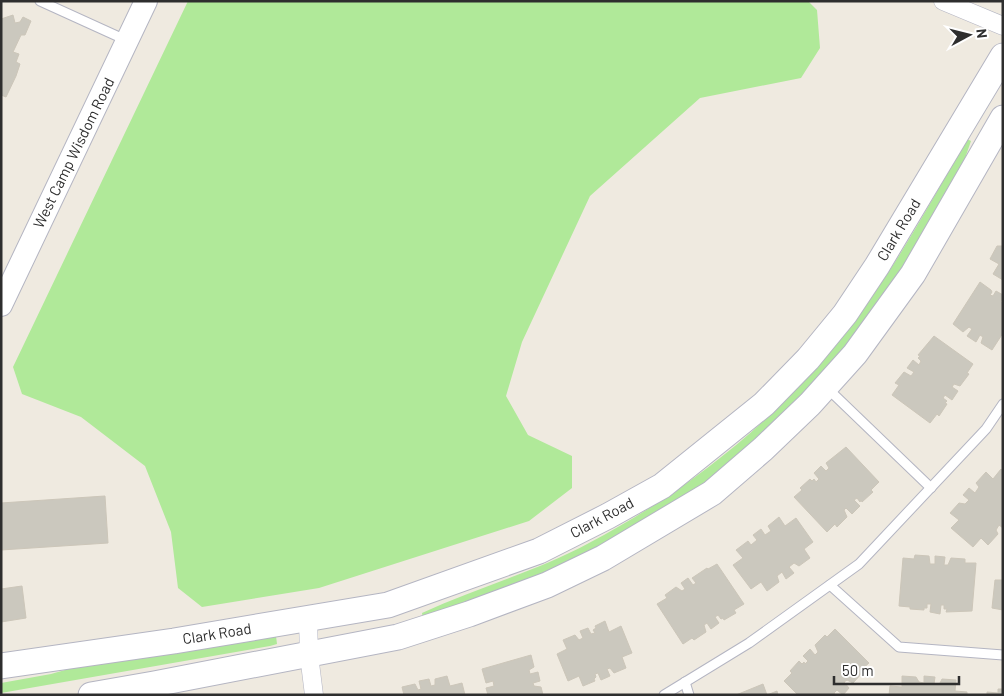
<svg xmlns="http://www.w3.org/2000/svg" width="1004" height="696" viewBox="0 0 1004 696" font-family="Barlow,sans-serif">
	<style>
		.green { fill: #b0e999 }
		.building { fill: #cbc8be; stroke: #ccc6b9 }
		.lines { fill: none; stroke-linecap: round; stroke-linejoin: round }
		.service-casing { stroke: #b4b5c2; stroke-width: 11 }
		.minor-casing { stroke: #b4b5c2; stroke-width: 19 }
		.tertiary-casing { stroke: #b4b5c2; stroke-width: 24 }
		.secondary-casing { stroke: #b4b5c2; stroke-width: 27 }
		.service { stroke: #fff; stroke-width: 9 }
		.minor { stroke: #fff; stroke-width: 18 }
		.tertiary { stroke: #fff; stroke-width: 22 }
		.secondary { stroke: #fff; stroke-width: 25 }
		.labels { text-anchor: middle; stroke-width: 4.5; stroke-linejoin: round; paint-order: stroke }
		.street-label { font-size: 15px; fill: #2e2e2e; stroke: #fff }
	</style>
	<rect width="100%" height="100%" fill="#efeae0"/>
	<g class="green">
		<path d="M188 1H808L817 10 820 48 801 78 700 98 590 196 522 342 506 396 528 435 572 456V488L529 521 319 588 202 607 178 588 171 532 145 466 81 417 22 394 13 367Z"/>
		<path d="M967 139 971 141 961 170 915 252 849 344 790 411 725 467 683 499 549 575 423 619 422 613C476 588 535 572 589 543 655 508 716 466 770 415 787 398 802 379 818 361 832 345 847 330 860 313 901 258 933 198 967 139Z"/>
		<path d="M276 636 277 644 270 646 1 693V683L51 674 86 664Z"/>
	</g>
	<g class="building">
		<path d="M13 15 15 23 20 22 23 17 31 21 25 35H21L13 52 19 54 16 62 20 64 16 76 6 97 1 95V19Z"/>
		<path d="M997 246H1003V280L993 274 999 264 990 259Z"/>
		<path d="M980 282 991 290 992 292 990 295 993 296 996 291 1003 295 1001 302 1003 304V333L992 350 981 343 983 337 980 335 976 342 967 336 972 329 969 327 963 332 953 324Z"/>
		<path d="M934 336 973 364 967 373 969 374 960 386 954 384 952 387 958 391 952 400 945 395 943 398 947 401 945 403 947 404 939 416 937 414 930 423 892 395 899 385 895 383 904 372 911 376 914 372 907 368 913 360 919 365 921 361 918 358 920 356 918 355Z"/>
		<path d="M846 447 879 482 871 490 873 492 862 502 861 500 860 502 857 498 854 500 860 506 852 514 846 508 844 510 847 517 837 527 835 524 827 532 794 497 802 490 800 488 810 479 812 481 814 479 816 482 819 479 814 473 821 466 826 471 829 468 826 463Z"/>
		<path d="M1001 469 1003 471V528L999 525 996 530 998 534 988 545 981 538 973 547 951 528 959 520 950 513 959 503 965 504 969 500 963 495 969 488 975 493 979 487 976 483 986 472 993 479Z"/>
		<path d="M105 496 108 543 1 550V503Z"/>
		<path d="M779 517 785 526 796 518 813 542 804 549 810 558 799 566 794 563 789 567 794 573 786 579 782 572 777 576 779 582 767 591 761 582 751 589 733 565 743 558 736 550 748 541 751 545 757 540 753 535 761 529 765 535 771 531 768 526Z"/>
		<path d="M915 555 929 556 930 564H935V556L945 557 944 565H948L951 558 965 559V563H976L972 611 946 612 947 609H944V605H941L940 614 930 612 931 604H927V608H924V610L910 609V607L899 606 903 558 914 559Z"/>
		<path d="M717 564 744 604 734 610 736 613 724 620 723 618 721 619 718 615 715 617 719 623 711 629 707 623 704 625 706 632 694 640 692 638 683 644 657 604 667 598 665 595 676 587 682 591 685 589 681 583 688 578 693 585 696 583 692 578 707 568 708 569Z"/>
		<path d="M995 580H1003V610L992 608Z"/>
		<path d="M22 586 26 618 1 622V589Z"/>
		<path d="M605 621 609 632 621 626 632 653 622 657 626 668 614 673 610 668 607 669 610 676 601 680 598 673 595 674 596 677 594 679 595 681 583 686 579 676 568 681 557 654 567 649 563 640 575 635 579 640 583 638 580 631 588 628 591 634 595 633 593 630 596 628 595 626Z"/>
		<path d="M835 629 869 663 861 670 863 672 853 683 847 680 844 682 849 688 843 695 837 690 834 693 835 695H798L784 681 792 673 790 671 799 661 802 664 804 662 805 664 808 661 803 656 810 649 815 655 818 652 815 645 825 635 827 637Z"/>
		<path d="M531 655 534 667 529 670 530 674 538 672 540 681 533 683 534 686 541 687 543 695H488L486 688 494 686 493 681 486 683 482 669Z"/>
		<path d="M447 676 450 686 462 683 465 695H404L402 687 415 684 418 690 421 689 419 681 429 679 431 686 435 685V679Z"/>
		<path d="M902 676 916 677 919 682 924 683V676L935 677 934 684 939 685 942 679 956 680 955 691 967 692V695H889L890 686 902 687Z"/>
		<path d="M763 684 767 695 777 691 778 695H736Z"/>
		<path d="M998 689H1003V695H987V692L998 693Z"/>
	</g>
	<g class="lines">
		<defs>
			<g id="service">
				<path d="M40 1 128 41"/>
				<path d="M826 387 931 488"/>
				<path d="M830 585 899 647 1003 655"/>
				<path d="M685 682 689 695"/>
				<path d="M664 695 749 643 859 564 986 429 1003 404"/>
			</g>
			<g id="minor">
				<path d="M943 1 1003 26"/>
				<path d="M308 619 309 655 314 695"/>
			</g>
			<path id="tertiary" d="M1 305 146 1"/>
			<g id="secondary">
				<path d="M1 666 174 641 388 605 539 551 608 516 662 486 764 404 808 359 845 314 877 266 1003 56"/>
				<path d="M91 695 154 684 398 637 469 614 547 585 603 558 712 493 763 449 810 404 855 354 913 274 1003 118"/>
			</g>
		</defs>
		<use href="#service" class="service-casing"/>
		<use href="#minor" class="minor-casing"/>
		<use href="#tertiary" class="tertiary-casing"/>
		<use href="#secondary" class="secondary-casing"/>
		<use href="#service" class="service"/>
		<use href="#minor" class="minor"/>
		<use href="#tertiary" class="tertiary"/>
		<use href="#secondary" class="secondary"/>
	</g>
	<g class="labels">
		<g class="street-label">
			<text transform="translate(74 153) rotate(-64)" y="5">West Camp Wisdom Road</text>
			<text transform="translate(899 230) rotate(-59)" y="5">Clark Road</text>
			<text transform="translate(602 518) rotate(-28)" y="5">Clark Road</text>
			<text transform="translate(217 634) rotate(-9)" y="5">Clark Road</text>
		</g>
	</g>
	<rect width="1004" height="696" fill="none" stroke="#2e2e2e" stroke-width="5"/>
	<g transform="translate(969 35) rotate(83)" stroke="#ffffff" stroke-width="4" paint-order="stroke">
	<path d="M0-4L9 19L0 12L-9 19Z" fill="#2e2e2e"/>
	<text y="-8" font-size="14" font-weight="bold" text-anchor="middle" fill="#2e2e2e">N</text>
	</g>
	<path d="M834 676v8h125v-8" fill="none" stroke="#2e2e2e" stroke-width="2.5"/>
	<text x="842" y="676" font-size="15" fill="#2e2e2e" stroke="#ffffff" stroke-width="4" paint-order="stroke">50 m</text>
</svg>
